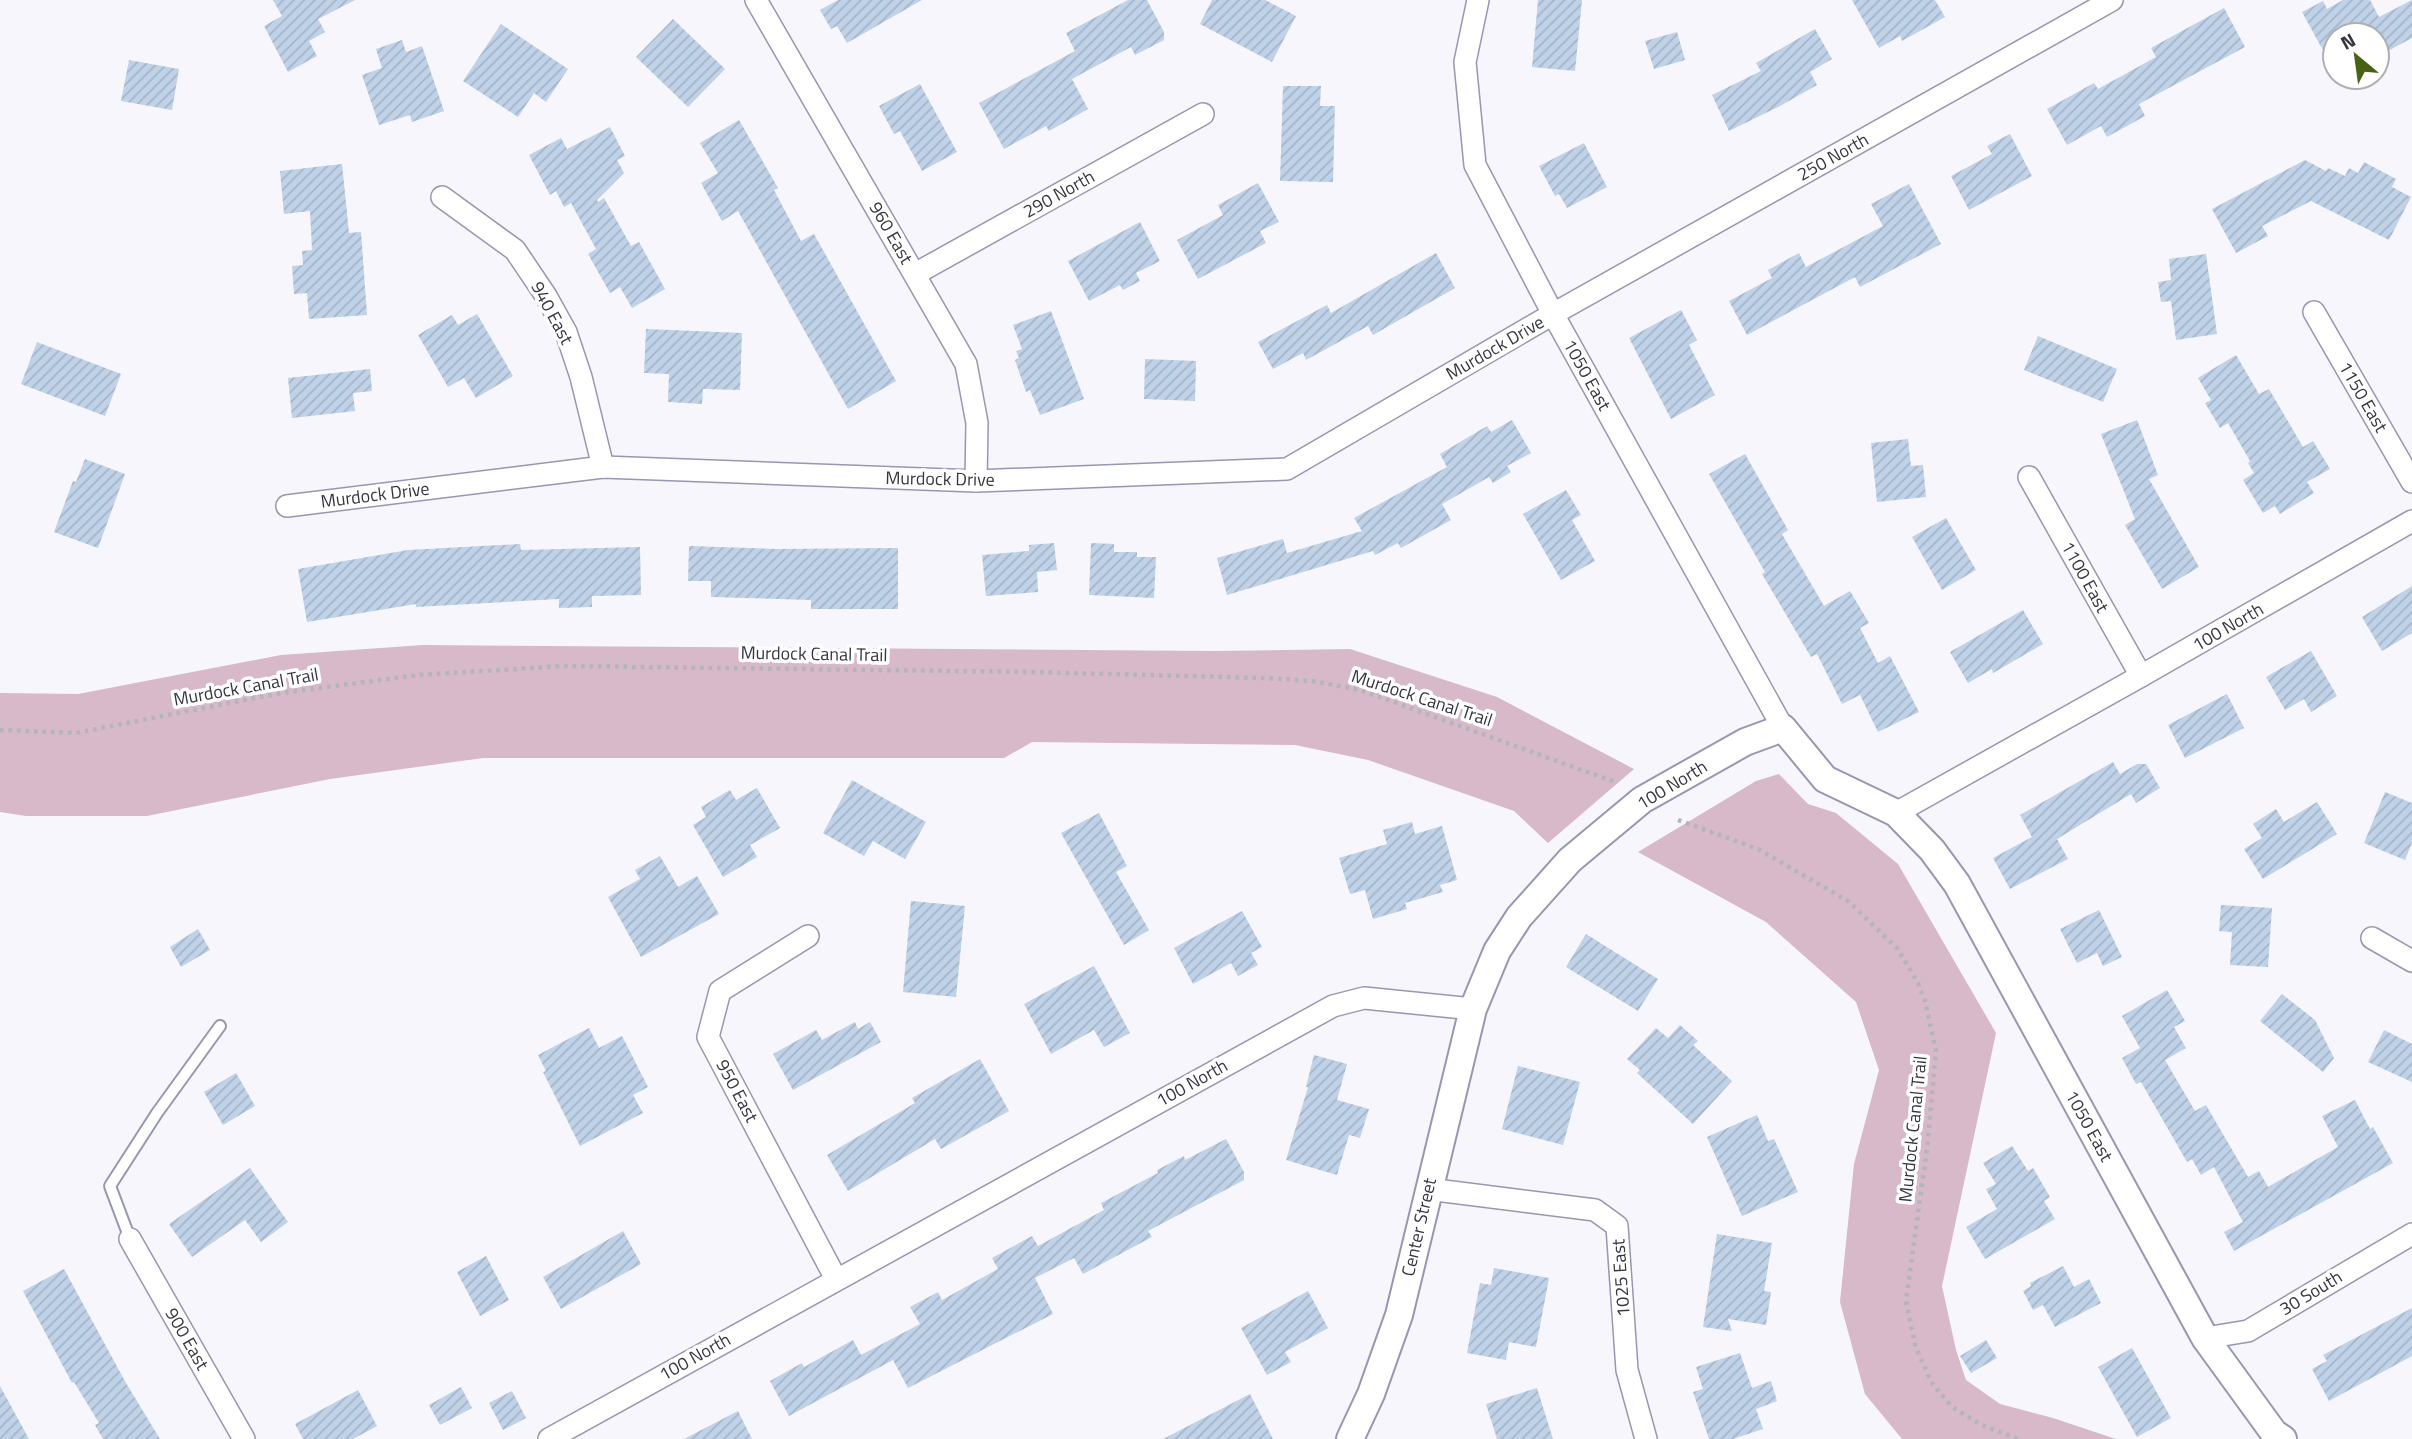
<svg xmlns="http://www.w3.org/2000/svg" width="2412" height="1439" viewBox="0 0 2412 1439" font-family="'Titillium Web',sans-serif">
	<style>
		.green { fill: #d7b9c9 }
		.building { fill: url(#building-hatch) }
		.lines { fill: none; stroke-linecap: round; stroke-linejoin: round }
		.service-casing { stroke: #9697b1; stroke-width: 14 }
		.minor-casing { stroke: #9697b1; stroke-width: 24 }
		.tertiary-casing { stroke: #9697b1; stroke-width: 30 }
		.path { stroke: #b4b4bc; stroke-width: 4.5; stroke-dasharray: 3.5 5; stroke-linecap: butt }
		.service { stroke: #fff; stroke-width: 10 }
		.minor { stroke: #fff; stroke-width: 21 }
		.tertiary { stroke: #fff; stroke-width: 26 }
		.labels { text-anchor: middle; stroke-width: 7; stroke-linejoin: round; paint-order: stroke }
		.street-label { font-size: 18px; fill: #353640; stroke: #fff }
	</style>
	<defs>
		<pattern id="building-hatch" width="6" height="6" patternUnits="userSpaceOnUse" patternTransform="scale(1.75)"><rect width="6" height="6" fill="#bfd2e8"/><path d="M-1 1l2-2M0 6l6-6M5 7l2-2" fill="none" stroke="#a5b5c8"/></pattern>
	</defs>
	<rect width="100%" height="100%" fill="#f6f6fc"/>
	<g class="green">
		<path d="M423 645 1214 651 1350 649 1497 697 1634 769 1548 843 1514 811 1368 760 1295 745 1032 742 1004 758H483L330 779 147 816H26L0 812V693L78 694 281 655Z"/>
		<path d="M1779 774 1808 804 1836 813 1898 864 1996 1033 1942 1286 1956 1350 1966 1380 2000 1404 2053 1418 2116 1439H1902L1865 1394 1840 1302 1854 1164 1879 1070 1856 1002 1766 922 1638 852 1756 781Z"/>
	</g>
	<g class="building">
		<path d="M273 0H355L318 19 325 32 309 41 317 56 288 72 264 26 282 16Z"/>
		<path d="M838 0H922L847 43 837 26 831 29 820 10Z"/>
		<path d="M1128 0H1147L1164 32V40L1135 55 1131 47 1072 79 1088 109 1049 131 1046 126 1004 149 979 103 1075 51 1066 33Z"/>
		<path d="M1212 0H1265L1296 16 1272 62 1200 24Z"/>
		<path d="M1538 0H1582L1575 71 1532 67Z"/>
		<path d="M1852 0H1935L1945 17 1902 41 1900 36 1879 48Z"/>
		<path d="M2343 0H2370L2379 17 2412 0V38L2377 57V35H2335V72L2302 12 2323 1 2327 9Z"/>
		<path d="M2224 8 2245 47 2139 104 2145 116 2107 137 2101 126 2067 145 2047 109 2094 83 2098 89 2156 57 2151 48Z"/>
		<path d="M673 19 725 69 688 107 636 57Z"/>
		<path d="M501 24 568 69 546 102 534 93 518 117 463 81Z"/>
		<path d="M1815 29 1832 59 1810 72 1817 85 1780 106 1729 131 1712 95 1761 71 1756 63Z"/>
		<path d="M1677 32 1685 60 1654 69 1645 41Z"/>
		<path d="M402 40 406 52 422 46 444 111 412 122 410 115 379 125 362 75 382 68 376 49Z"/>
		<path d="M129 60 179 69 172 110 121 101Z"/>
		<path d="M920 84 957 152 922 171 900 131 894 134 879 106Z"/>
		<path d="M1283 86H1321L1320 106H1335L1333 182 1280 181Z"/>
		<path d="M739 120 778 188 774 190 801 241 814 234 896 381 848 409 738 211 722 221 701 183 718 173 700 143Z"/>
		<path d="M610 127 625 156 617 160 624 173 597 200 598 202 604 198 631 246 639 242 665 289 632 308 620 287 610 293 588 254 596 249 571 203 564 207 556 191 550 195 529 155 561 138 567 149Z"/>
		<path d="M2010 134 2032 176 1969 210 1951 176 1992 154 1987 146Z"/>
		<path d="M1584 143 1607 187 1567 208 1559 194 1555 196 1539 166Z"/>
		<path d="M2305 160 2326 171 2328 168 2345 176 2349 168 2358 173 2364 162 2396 179 2392 187 2411 197 2389 240 2311 201 2262 226 2268 236 2236 253 2212 209Z"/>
		<path d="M342 164 349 233 361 232 367 315 309 319 307 293 294 294 292 266 303 265 302 251 312 250 310 211 284 214 280 171Z"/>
		<path d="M1258 183 1279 222 1260 231 1266 243 1198 279 1177 240 1223 215 1218 205Z"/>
		<path d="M1909 184 1941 244 1860 287 1855 277 1747 335 1729 301 1772 278 1768 270 1799 253 1806 267 1883 226 1871 204Z"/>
		<path d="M1140 222 1160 261 1136 273 1140 281 1123 290 1120 285 1089 301 1068 261Z"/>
		<path d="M1436 253 1455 288 1373 335 1368 326 1306 360 1303 353 1273 369 1258 342 1327 305 1331 313Z"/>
		<path d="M2206 254 2217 334 2176 340 2171 301 2161 302 2158 282 2171 280 2169 259Z"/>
		<path d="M1681 310 1697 340 1689 345 1715 395 1671 419 1629 338Z"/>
		<path d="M1051 311 1084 399 1040 415 1030 390 1026 392 1015 360 1019 358 1016 351 1022 349 1013 325Z"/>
		<path d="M477 314 513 376 476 398 464 378 448 387 418 335 452 315 458 325Z"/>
		<path d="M646 329 742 333 740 390 703 389 702 404 668 402 669 374 644 373Z"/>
		<path d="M2038 336 2117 369 2103 402 2024 370Z"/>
		<path d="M37 342 121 374 105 416 21 384Z"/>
		<path d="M2236 355 2259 394 2269 389 2303 447 2313 441 2330 469 2307 482 2314 493 2280 514 2275 506 2263 513 2243 480 2254 473 2248 463 2250 461 2228 423 2220 428 2205 403 2211 400 2198 378Z"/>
		<path d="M1145 359 1196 361 1195 401 1144 399Z"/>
		<path d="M370 369 372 391 353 393 355 411 292 418 288 378Z"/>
		<path d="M1512 420 1531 453 1507 466 1511 472 1493 483 1489 477 1442 504 1451 520 1401 548 1398 543 1375 555 1373 551 1227 595 1217 558 1283 539 1287 553 1362 531 1354 518 1447 467 1440 454 1487 426 1491 432Z"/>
		<path d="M2137 420 2158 475 2149 479 2199 567 2162 589 2125 525 2135 519 2101 434Z"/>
		<path d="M1908 439 1911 466 1923 465 1926 497 1877 502 1871 443Z"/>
		<path d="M1745 454 1788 530 1782 534 1824 606 1850 591 1869 623 1860 628 1878 663 1890 656 1919 712 1878 732 1860 695 1842 704 1817 654 1811 657 1762 574 1765 572 1709 474Z"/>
		<path d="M85 459 125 474 98 548 54 532 73 481 76 482Z"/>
		<path d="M1566 490 1581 515 1572 520 1595 561 1561 580 1523 514Z"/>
		<path d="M1946 518 1976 570 1942 590 1912 537Z"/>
		<path d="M1054 543 1057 570 1037 572 1038 592 986 596 982 555 1029 551V545Z"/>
		<path d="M1091 543 1114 544V552H1137V557H1156L1154 598 1089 595Z"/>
		<path d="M520 544 521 550 640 547 641 595 592 596V607L559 608V599L416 607V604L307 622 298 569 408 550Z"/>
		<path d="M689 546 776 549 898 548V609H811V600L711 597V581H688Z"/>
		<path d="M2412 586V633L2382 651 2362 617Z"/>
		<path d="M2023 610 2043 644 1993 673 1992 669 1968 683 1950 652Z"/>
		<path d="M2311 651 2337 696 2311 712 2304 699 2285 710 2266 677Z"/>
		<path d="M2227 694 2244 728 2185 758 2168 725Z"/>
		<path d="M2113 762 2120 774 2137 764H2146L2160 788 2136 803 2131 794 2057 839 2068 859 2010 889 1993 858 2032 837 2020 815Z"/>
		<path d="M852 780 926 822 905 859 873 841 864 856 823 833Z"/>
		<path d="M757 788 780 828 750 845 757 857 723 877 693 825 706 817 701 807 730 790 736 800Z"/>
		<path d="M2385 792 2412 803V843L2405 860 2364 843Z"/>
		<path d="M2317 802 2337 834 2263 879 2244 849 2262 838 2253 824 2276 809 2284 822Z"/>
		<path d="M1099 813 1127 866 1116 872 1149 930 1124 945 1061 833Z"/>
		<path d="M1412 822 1415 834 1442 826 1457 880 1440 885 1443 892 1405 903 1407 909 1373 919 1365 890 1350 894 1339 858 1387 844 1383 830Z"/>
		<path d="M660 856 678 887 697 876 719 914 641 957 608 897 640 879 635 870Z"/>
		<path d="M911 901 965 906 956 997 903 992Z"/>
		<path d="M2221 905 2272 908 2268 967 2230 965 2232 932 2219 931Z"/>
		<path d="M2099 910 2122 957 2103 966 2097 953 2077 963 2060 929Z"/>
		<path d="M1242 911 1262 947 1251 953 1258 965 1238 976 1231 963 1193 984 1174 948Z"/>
		<path d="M198 929 210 950 181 967 170 947Z"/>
		<path d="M1586 934 1658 979 1638 1011 1566 967Z"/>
		<path d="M1094 966 1130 1033 1104 1047 1094 1030 1051 1054 1024 1004Z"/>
		<path d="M2167 990 2185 1021 2174 1027 2186 1048 2165 1060 2195 1111 2206 1105 2248 1177 2259 1171 2268 1187 2338 1147 2322 1116 2355 1100 2370 1129 2373 1127 2393 1163 2234 1251 2224 1232 2243 1222 2214 1167 2201 1175 2192 1159 2187 1162 2141 1082 2136 1084 2122 1058 2140 1048 2122 1016Z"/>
		<path d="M2282 994 2315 1020 2334 1058 2323 1072 2260 1021Z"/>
		<path d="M855 1022 858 1029 870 1022 881 1042 793 1090 773 1054 816 1030 822 1040Z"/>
		<path d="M1680 1025 1698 1041 1693 1045 1732 1081 1693 1124 1637 1073 1640 1070 1627 1059 1656 1028 1668 1038Z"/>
		<path d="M589 1028 599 1048 622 1036 648 1087 633 1095 643 1113 580 1146 543 1072 546 1071 538 1055Z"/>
		<path d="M2384 1030 2412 1044V1082L2368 1062Z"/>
		<path d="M1314 1055 1347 1064 1337 1100 1369 1109 1360 1138 1349 1135 1337 1175 1286 1160 1308 1087H1306Z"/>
		<path d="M980 1059 1009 1111 941 1149 935 1139 848 1191 827 1155 915 1103 912 1098Z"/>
		<path d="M1518 1066 1580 1082 1563 1145 1502 1129Z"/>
		<path d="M236 1073 255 1106 223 1125 204 1092Z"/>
		<path d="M1757 1115 1768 1141 1774 1139 1798 1192 1742 1216 1707 1137Z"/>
		<path d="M1226 1139 1244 1172V1180L1148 1231 1152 1237 1083 1274 1074 1258 1035 1278 1053 1314 908 1388 893 1360 789 1416 770 1381 802 1363 804 1367 853 1340 861 1355 920 1324 910 1307 938 1292 942 1300 998 1269 992 1258 1032 1236 1038 1246 1104 1210 1101 1203 1158 1173 1157 1170 1184 1156 1185 1160Z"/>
		<path d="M2012 1146 2028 1171 2033 1168 2050 1197 2044 1201 2055 1219 1985 1259 1966 1227 1997 1209 1986 1189 1996 1184 1983 1163Z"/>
		<path d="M250 1168 288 1222 261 1242 245 1220 192 1257 169 1224Z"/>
		<path d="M623 1231 641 1264 561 1309 543 1277Z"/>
		<path d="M1717 1234 1772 1243 1764 1291 1771 1292 1766 1325 1728 1319 1732 1331 1703 1327Z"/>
		<path d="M486 1256 509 1300 480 1316 457 1272Z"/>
		<path d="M2063 1266 2074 1287 2089 1279 2101 1303 2055 1327 2043 1305 2033 1310 2023 1291 2031 1286 2030 1283Z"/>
		<path d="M1494 1268 1549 1278 1536 1347 1509 1342 1506 1360 1467 1353 1480 1283 1491 1285Z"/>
		<path d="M64 1269 126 1383 160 1439H103L95 1425 99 1423 74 1382 72 1383 23 1291Z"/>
		<path d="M1308 1291 1328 1328 1285 1352 1291 1362 1267 1375 1241 1328Z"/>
		<path d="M2412 1308V1356L2329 1401 2312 1369 2327 1361 2323 1355Z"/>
		<path d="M1986 1340 1997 1358 1971 1373 1960 1356Z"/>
		<path d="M2132 1348 2171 1418 2137 1437 2098 1367Z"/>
		<path d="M1740 1353 1752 1388 1771 1381 1777 1401 1756 1409 1763 1429 1733 1439H1709L1693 1392 1703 1389 1696 1367Z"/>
		<path d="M0 1386 29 1439H0Z"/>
		<path d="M461 1387 472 1408 440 1425 429 1405Z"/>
		<path d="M1537 1388 1553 1439H1497L1486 1404Z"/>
		<path d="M358 1390 377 1426 353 1439H303L295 1424Z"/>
		<path d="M512 1391 526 1418 503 1430 489 1403Z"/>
		<path d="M1250 1394 1273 1439H1163Z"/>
		<path d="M738 1411 752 1439H684Z"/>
	</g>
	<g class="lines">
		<defs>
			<path id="service" d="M130 1239 110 1186 157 1113 220 1026"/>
			<g id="minor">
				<path d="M756 0 966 364 977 423 976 481"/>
				<path d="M1478 0 1465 62 1475 165 1553 314 1783 728"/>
				<path d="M442 197 515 250 546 296 566 332 581 377 603 467"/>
				<path d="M915 274 1203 114"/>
				<path d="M2314 312 2412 482"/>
				<path d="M2029 477 2141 676"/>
				<path d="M287 506 603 467 976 481 1287 469 1553 314 2112 0"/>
				<path d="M1896 813 2141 676 2412 521"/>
				<path d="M808 936 720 991 708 1037 836 1279"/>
				<path d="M2372 938 2412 961"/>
				<path d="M1428 1189 1595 1210 1617 1226 1627 1370 1646 1439"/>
				<path d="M130 1239 244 1439"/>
				<path d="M2205 1338 2248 1331 2412 1234"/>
				<path d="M549 1439 1333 1006 1364 998 1473 1009"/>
			</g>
			<path id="tertiary" d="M1350 1439 1371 1394 1399 1315 1473 1009 1497 951 1519 917 1570 860 1642 800 1745 742 1783 728 1825 779 1896 813 1932 850 1957 884 2205 1338 2274 1433 2283 1439"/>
		</defs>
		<use href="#service" class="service-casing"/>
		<use href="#minor" class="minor-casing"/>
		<use href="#tertiary" class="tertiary-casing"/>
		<g class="path">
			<path d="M0 730 76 733 281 693 418 675 564 666 1030 672 1265 678 1312 681 1360 690 1615 782"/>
			<path d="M1678 820 1758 849 1848 901 1897 948 1918 983 1925 1001 1936 1051 1927 1149 1906 1301 1915 1345 1931 1382 1952 1407 1982 1425 2018 1439"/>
		</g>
		<use href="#service" class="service"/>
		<use href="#minor" class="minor"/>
		<use href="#tertiary" class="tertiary"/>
	</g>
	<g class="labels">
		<g class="street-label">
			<text transform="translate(1833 157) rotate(-29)" y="6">250 North</text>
			<text transform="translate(1059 194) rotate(-29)" y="6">290 North</text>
			<text transform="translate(891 233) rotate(60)" y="6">960 East</text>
			<text transform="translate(552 313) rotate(62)" y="6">940 East</text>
			<text transform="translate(1495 348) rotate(-30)" y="6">Murdock Drive</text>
			<text transform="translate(1587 375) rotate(61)" y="6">1050 East</text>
			<text transform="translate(2363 397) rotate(60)" y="6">1150 East</text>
			<text transform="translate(940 479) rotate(1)" y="6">Murdock Drive</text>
			<text transform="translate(375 495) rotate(-7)" y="6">Murdock Drive</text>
			<text transform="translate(2085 577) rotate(61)" y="6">1100 East</text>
			<text transform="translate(2228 627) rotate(-30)" y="6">100 North</text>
			<text transform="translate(814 654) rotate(1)" y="6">Murdock Canal Trail</text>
			<text transform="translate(246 687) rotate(-10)" y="6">Murdock Canal Trail</text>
			<text transform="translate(1422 698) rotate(18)" y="6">Murdock Canal Trail</text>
			<text transform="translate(1672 785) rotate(-31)" y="6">100 North</text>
			<text transform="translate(1192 1083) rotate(-29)" y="6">100 North</text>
			<text transform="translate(737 1091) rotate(62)" y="6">950 East</text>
			<text transform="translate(2089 1126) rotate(61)" y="6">1050 East</text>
			<text transform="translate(1913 1129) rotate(-84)" y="6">Murdock Canal Trail</text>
			<text transform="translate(1419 1227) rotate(-77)" y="6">Center Street</text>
			<text transform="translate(1621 1278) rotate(-94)" y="6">1025 East</text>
			<text transform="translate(2311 1293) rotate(-31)" y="6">30 South</text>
			<text transform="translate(187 1339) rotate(60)" y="6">900 East</text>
			<text transform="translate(695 1357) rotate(-29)" y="6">100 North</text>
		</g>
	</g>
	<g transform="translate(2356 56) rotate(331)"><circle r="33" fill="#ffffff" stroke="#aeafb3" stroke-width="2"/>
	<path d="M0-5L12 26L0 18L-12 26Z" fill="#476213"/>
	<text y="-10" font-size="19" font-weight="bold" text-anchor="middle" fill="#353640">N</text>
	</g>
</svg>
